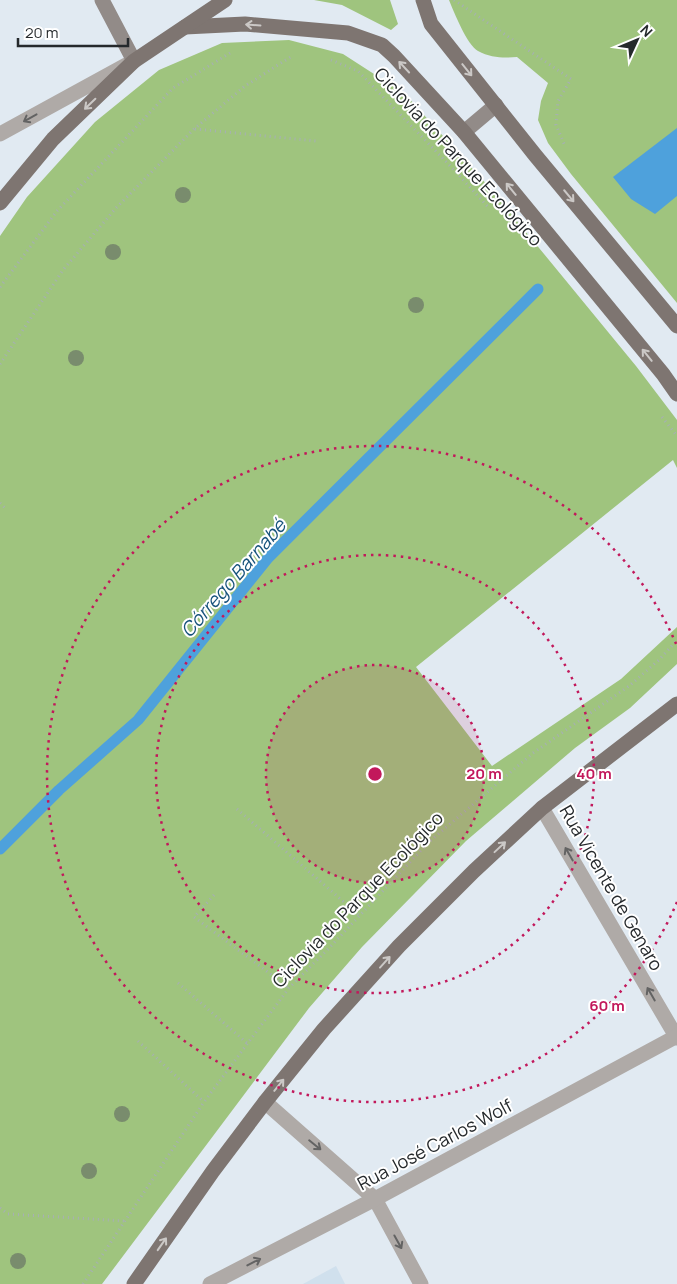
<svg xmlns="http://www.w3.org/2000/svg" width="677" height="1284" viewBox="0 0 677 1284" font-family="Manrope,sans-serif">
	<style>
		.built { fill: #d0e0ed }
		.green { fill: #9fc47e }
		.water { fill: #4ea1dc }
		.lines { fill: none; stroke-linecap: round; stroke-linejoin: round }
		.stream { stroke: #4ea1dc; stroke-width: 11 }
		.path { stroke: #a7afb5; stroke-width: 3; stroke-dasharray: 1 4; stroke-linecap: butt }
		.street { stroke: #afaaa7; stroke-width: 15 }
		.secondary { stroke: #928b88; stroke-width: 15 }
		.primary { stroke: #7e7571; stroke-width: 15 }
		.tree { fill: #798c6d }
		.oneway { stroke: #cbc8c6 }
		.oneway2 { stroke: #636363 }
		.ring { fill: none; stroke: #c2185b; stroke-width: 2.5; stroke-dasharray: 2.5 5 }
		.labels { text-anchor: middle; stroke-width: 4; stroke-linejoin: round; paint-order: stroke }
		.street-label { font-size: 18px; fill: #25292c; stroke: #fff }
		.water-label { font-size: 19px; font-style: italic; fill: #17537c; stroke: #fff }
		.centre { fill: #c2185b; stroke: #fff; stroke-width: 2.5 }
		.ring-label { font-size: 15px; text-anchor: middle; font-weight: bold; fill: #c2185b; stroke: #fff; stroke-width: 4; stroke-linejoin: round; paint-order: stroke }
	</style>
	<rect width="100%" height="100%" fill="#e1eaf2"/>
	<path class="built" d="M336 1266 345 1284H303Z"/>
	<g class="green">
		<path d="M314 0H390L398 24 391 30 342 5Z"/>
		<path d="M449 0H677V303L571 174 548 143 538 120 541 101 548 83 517 57C504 58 491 58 478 51 467 45 454 12 449 0Z"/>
		<path d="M289 40 343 54 405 94 489 187 636 366 677 420V468L673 460 416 667 492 766 621 679 677 627V664L630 708 575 748 466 841 362 947 309 1008 102 1284H0V236L27 197 95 122 159 70 222 43Z"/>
	</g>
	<path class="water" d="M677 128V196L655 214 631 199 613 177Z"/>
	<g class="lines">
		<path class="stream" d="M0 849 59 790 138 720 268 558 538 289"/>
		<g class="path">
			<path d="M454 0 571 79 558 101 556 125 565 146"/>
			<path d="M331 60 358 71 456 172 489 208"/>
			<path d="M195 129 316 141"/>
			<path d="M0 287 57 211 173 88 230 53"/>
			<path d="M0 364 63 270 116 208 194 129 245 86 292 56"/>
			<path d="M662 417 677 436"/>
			<path d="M0 503 5 508"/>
			<path d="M237 809 360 916"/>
			<path d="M214 895 194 917 289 988"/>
			<path d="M178 983 248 1044"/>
			<path d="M138 1041 204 1102"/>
			<path d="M0 1208 8 1214 125 1221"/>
			<path d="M83 1284 204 1102 289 988 331 946 429 842 533 753 629 686 659 660 677 640"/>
		</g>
		<g class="street">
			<path d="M0 134 126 65"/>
			<path d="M542 808 677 1038"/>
			<path d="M265 1102 375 1199 421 1284"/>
			<path d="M210 1284 375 1199 677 1036"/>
		</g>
		<g class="secondary">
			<path d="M102 0 134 61"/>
			<path d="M464 132 496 105"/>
		</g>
		<g class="primary">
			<path d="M423 0 431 24 535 155 677 326"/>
			<path d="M185 27 245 24 348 33 382 45 394 56 464 132 663 374 677 394"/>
			<path d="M0 203 53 139 134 61 225 0"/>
			<path d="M134 1284 213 1171 265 1102 324 1029 399 946 474 871 542 808 677 704"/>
		</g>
	</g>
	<g class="tree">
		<circle cx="183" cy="195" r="8"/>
		<circle cx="113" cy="252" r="8"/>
		<circle cx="416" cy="305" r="8"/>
		<circle cx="76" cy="358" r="8"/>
		<circle cx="122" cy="1114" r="8"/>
		<circle cx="89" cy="1171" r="8"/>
		<circle cx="18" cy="1261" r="8"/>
	</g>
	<defs><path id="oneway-shaft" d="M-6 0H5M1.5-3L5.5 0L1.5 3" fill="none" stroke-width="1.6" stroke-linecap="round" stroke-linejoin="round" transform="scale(1.25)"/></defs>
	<g class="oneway">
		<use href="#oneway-shaft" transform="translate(253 25) rotate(-176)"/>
		<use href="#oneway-shaft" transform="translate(404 67) rotate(-133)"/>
		<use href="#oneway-shaft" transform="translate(467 70) rotate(51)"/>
		<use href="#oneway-shaft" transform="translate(90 104) rotate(136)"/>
		<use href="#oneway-shaft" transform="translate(511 189) rotate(-129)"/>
		<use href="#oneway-shaft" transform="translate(569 196) rotate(50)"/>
		<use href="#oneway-shaft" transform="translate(647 355) rotate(-129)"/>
		<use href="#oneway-shaft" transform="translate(500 847) rotate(-43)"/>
		<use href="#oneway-shaft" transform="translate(385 962) rotate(-48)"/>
		<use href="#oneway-shaft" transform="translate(279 1085) rotate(-51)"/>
		<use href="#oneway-shaft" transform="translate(162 1244) rotate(-55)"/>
	</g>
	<g class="oneway2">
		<use href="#oneway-shaft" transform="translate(30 118) rotate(151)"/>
		<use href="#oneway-shaft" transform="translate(569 854) rotate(-120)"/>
		<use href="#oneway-shaft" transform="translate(651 994) rotate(-120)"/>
		<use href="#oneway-shaft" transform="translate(315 1145) rotate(39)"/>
		<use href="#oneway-shaft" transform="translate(398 1242) rotate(61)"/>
		<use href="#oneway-shaft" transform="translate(254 1262) rotate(-27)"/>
	</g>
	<circle cx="375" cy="774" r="109" fill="#c2185b" fill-opacity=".12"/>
	<g class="ring">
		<circle cx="375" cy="774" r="109"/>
		<circle cx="375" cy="774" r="219"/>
		<path d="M677 902A328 328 0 1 1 677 646"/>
	</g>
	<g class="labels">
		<g class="street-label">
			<text transform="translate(458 157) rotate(47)" y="6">Ciclovia do Parque Ecológico</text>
			<text transform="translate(611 888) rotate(60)" y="6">Rua Vicente de Genaro</text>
			<text transform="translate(358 900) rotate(-46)" y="6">Ciclovia do Parque Ecológico</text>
			<text transform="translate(435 1145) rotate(-28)" y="6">Rua José Carlos Wolf</text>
		</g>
		<g class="water-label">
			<text transform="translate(233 578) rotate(-49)" y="7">Córrego Barnabé</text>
		</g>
	</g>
	<circle cx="375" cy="774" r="8" class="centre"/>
	<g class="ring-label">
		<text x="484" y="779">20 m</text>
		<text x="594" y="779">40 m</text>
		<text x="607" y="1011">60 m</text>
	</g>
	<g transform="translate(637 40) rotate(46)" stroke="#ffffff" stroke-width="4" paint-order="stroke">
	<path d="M0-4L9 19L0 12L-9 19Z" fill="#25292c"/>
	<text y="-8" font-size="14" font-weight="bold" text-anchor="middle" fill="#25292c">N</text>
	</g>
	<path d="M18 38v8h110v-8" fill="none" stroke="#25292c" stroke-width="2.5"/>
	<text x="25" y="38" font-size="15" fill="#25292c" stroke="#ffffff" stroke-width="4" paint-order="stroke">20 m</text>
</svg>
